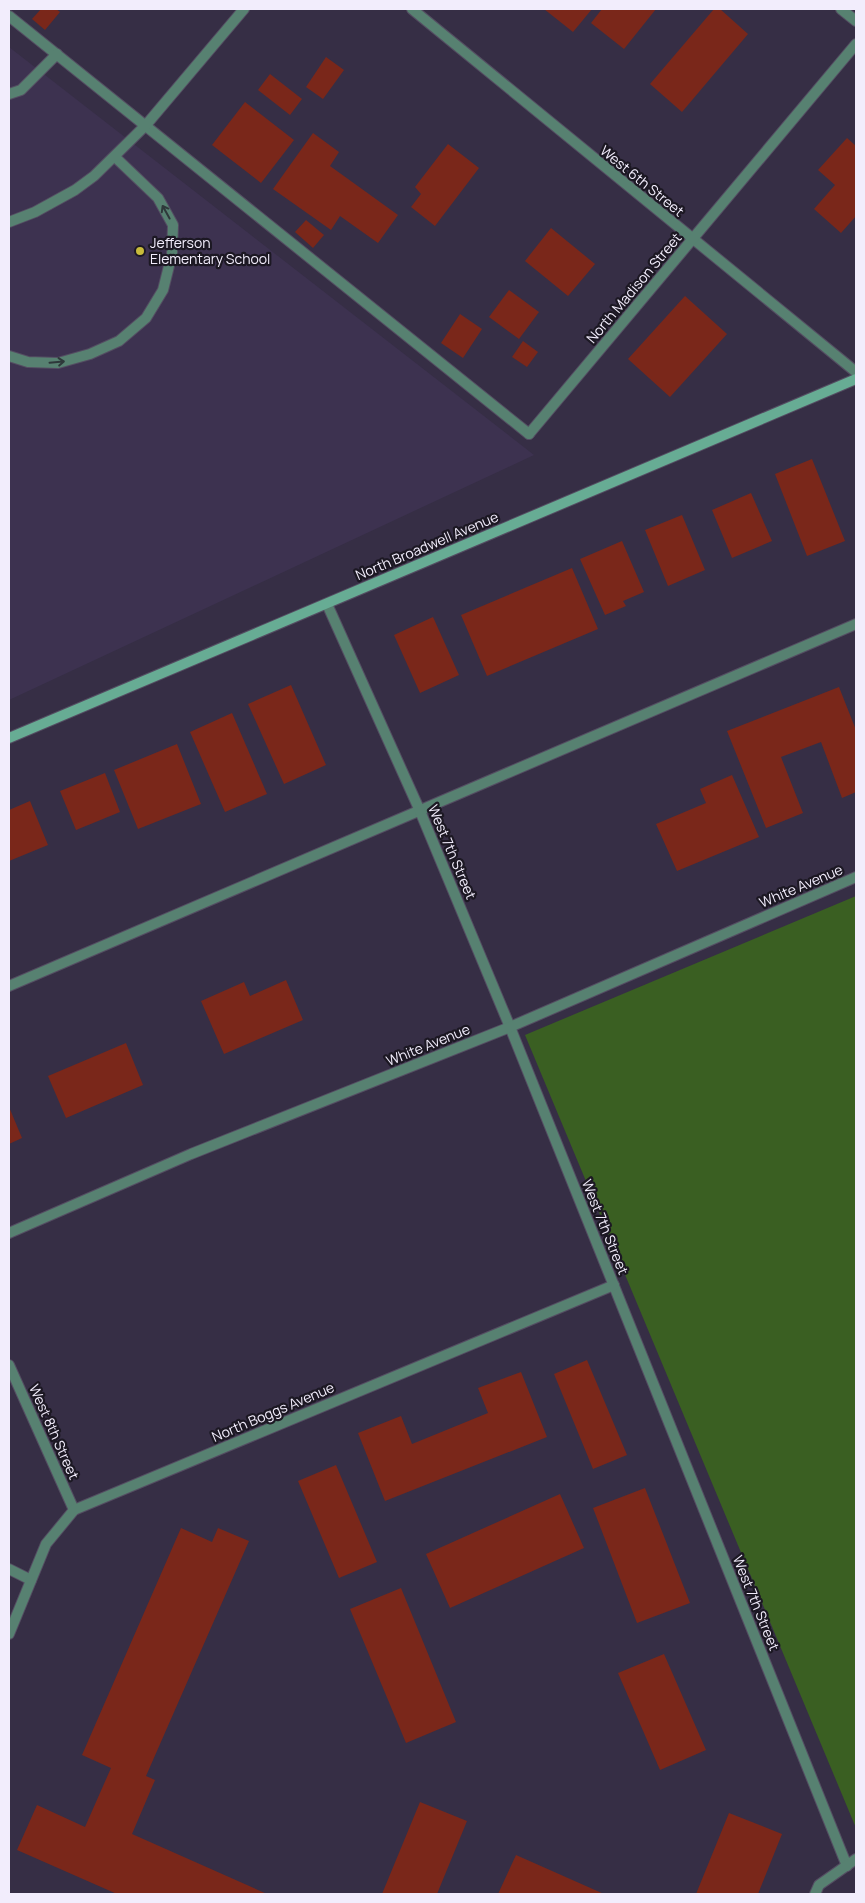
<svg xmlns="http://www.w3.org/2000/svg" width="865" height="1903" viewBox="0 0 865 1903" font-family="Manrope,sans-serif">
	<style>
		.built { fill: #3d3250 }
		.green { fill: #3a5f22 }
		.building { fill: #7a271a }
		.lines { fill: none; stroke-linecap: round; stroke-linejoin: round }
		.service-casing { stroke: #544d62; stroke-width: 12 }
		.minor-casing { stroke: #544d62; stroke-width: 12 }
		.secondary-casing { stroke: #544d62; stroke-width: 12 }
		.service { stroke: #578171; stroke-width: 10 }
		.minor { stroke: #578171; stroke-width: 10 }
		.secondary { stroke: #67ac94; stroke-width: 10 }
		.oneway { stroke: #2e383a }
		.poi-dot { fill: #c8bb3b; stroke: #1c1823; stroke-width: 2 }
		.labels { text-anchor: middle; stroke-width: 4.5; stroke-linejoin: round; paint-order: stroke }
		.street-label { font-size: 14px; fill: #f2edfc; stroke: #1c1823 }
		.poi-label { font-size: 14px; fill: #f2edfc; stroke: #1c1823; text-anchor: start }
	</style>
	<rect width="100%" height="100%" fill="#362e45"/>
	<path class="built" d="M9 47 534 455 9 700Z"/>
	<path class="green" d="M856 896V1828L525 1035Z"/>
	<g class="building">
		<path d="M41 9H56L60 12 45 30 32 19Z"/>
		<path d="M544 9H592L573 32Z"/>
		<path d="M602 9H656L624 49 591 23Z"/>
		<path d="M714 9H720L748 34 682 112 650 84Z"/>
		<path d="M326 57 344 70 323 99 306 87Z"/>
		<path d="M270 74 302 99 290 115 258 90Z"/>
		<path d="M245 102 294 140 261 183 212 145Z"/>
		<path d="M313 133 339 152 330 166 398 215 378 243 340 216 331 230 273 189Z"/>
		<path d="M847 138 856 146V216L841 233 814 209 835 185 818 170Z"/>
		<path d="M448 144 479 168 435 226 411 207 421 194 415 187Z"/>
		<path d="M306 220 324 235 313 248 295 232Z"/>
		<path d="M551 228 595 264 568 296 525 261Z"/>
		<path d="M509 290 539 312 519 339 489 317Z"/>
		<path d="M685 296 727 334 670 397 628 359Z"/>
		<path d="M460 314 482 329 463 358 441 343Z"/>
		<path d="M523 341 538 352 527 367 512 357Z"/>
		<path d="M812 459 845 541 807 556 775 474Z"/>
		<path d="M751 493 772 541 732 558 712 510Z"/>
		<path d="M682 515 705 570 668 586 645 530Z"/>
		<path d="M622 541 644 592 623 601 626 606 605 615 580 559Z"/>
		<path d="M572 568 598 629 487 676 461 615Z"/>
		<path d="M433 617 459 675 420 693 394 635Z"/>
		<path d="M291 685 326 765 284 784 248 704Z"/>
		<path d="M839 687 856 730V792L842 798 821 742 781 757 803 813 766 828 727 731Z"/>
		<path d="M232 713 267 794 225 812 190 732Z"/>
		<path d="M177 744 201 804 138 829 114 770Z"/>
		<path d="M105 773 120 812 76 830 60 791Z"/>
		<path d="M732 775 759 837 677 871 656 824 706 803 700 789Z"/>
		<path d="M30 801 48 845 9 861V810Z"/>
		<path d="M286 980 303 1020 224 1054 201 1001 244 982 250 996Z"/>
		<path d="M126 1043 143 1085 66 1118 48 1076Z"/>
		<path d="M9 1107 22 1138 9 1144Z"/>
		<path d="M587 1360 627 1455 593 1469 554 1374Z"/>
		<path d="M521 1372 547 1437 385 1501 358 1433 401 1416 412 1444 488 1413 478 1388Z"/>
		<path d="M336 1465 377 1562 339 1578 298 1481Z"/>
		<path d="M645 1488 690 1603 637 1623 593 1508Z"/>
		<path d="M560 1494 584 1548 450 1608 426 1554Z"/>
		<path d="M181 1528 212 1542 218 1528 249 1541 146 1776 155 1780 132 1834 267 1894H117L17 1850 37 1805 85 1827 111 1768 82 1755Z"/>
		<path d="M401 1588 456 1722 406 1743 350 1609Z"/>
		<path d="M664 1654 706 1750 660 1770 618 1673Z"/>
		<path d="M420 1802 467 1821 437 1894H382Z"/>
		<path d="M729 1813 782 1834 758 1894H696Z"/>
		<path d="M516 1855 604 1894H498Z"/>
	</g>
	<g class="lines">
		<defs>
			<g id="service">
				<path d="M841 9 856 21"/>
				<path d="M9 16 529 434"/>
				<path d="M9 94 21 90 57 54"/>
				<path d="M9 356 28 362 58 363 90 354 119 341 146 318 163 290 172 254 173 225 158 198 115 157"/>
				<path d="M9 986 856 624"/>
				<path d="M9 1569 31 1580"/>
			</g>
			<g id="minor">
				<path d="M412 9 856 372"/>
				<path d="M9 222 35 212 75 190 94 176 146 125 244 9"/>
				<path d="M529 434 856 44"/>
				<path d="M327 604 420 811 510 1027 847 1866"/>
				<path d="M9 1233 191 1154 510 1027 856 877"/>
				<path d="M9 1365 74 1510"/>
				<path d="M9 1634 46 1544 74 1510 614 1285"/>
				<path d="M815 1894 819 1885 856 1859"/>
			</g>
			<path id="secondary" d="M9 738 856 379"/>
		</defs>
		<use href="#service" class="service-casing"/>
		<use href="#minor" class="minor-casing"/>
		<use href="#secondary" class="secondary-casing"/>
		<use href="#service" class="service"/>
		<use href="#minor" class="minor"/>
		<use href="#secondary" class="secondary"/>
	</g>
	<defs><path id="oneway-shaft" d="M-6 0H5M1.5-3L5.5 0L1.5 3" fill="none" stroke-width="1.6" stroke-linecap="round" stroke-linejoin="round" transform="scale(1.25)"/></defs>
	<g class="oneway">
		<use href="#oneway-shaft" transform="translate(166 212) rotate(-119)"/>
		<use href="#oneway-shaft" transform="translate(57 362) rotate(-5)"/>
	</g>
	<circle class="poi-dot" cx="140" cy="251" r="5"/>
	<g class="labels">
		<g class="street-label">
			<text transform="translate(642 181) rotate(39)" y="5">West 6th Street</text>
			<text transform="translate(634 288) rotate(-50)" y="5">North Madison Street</text>
			<text transform="translate(427 546) rotate(-23)" y="5">North Broadwell Avenue</text>
			<text transform="translate(452 852) rotate(67)" y="5">West 7th Street</text>
			<text transform="translate(801 886) rotate(-23)" y="5">White Avenue</text>
			<text transform="translate(428 1045) rotate(-22)" y="5">White Avenue</text>
			<text transform="translate(605 1227) rotate(68)" y="5">West 7th Street</text>
			<text transform="translate(273 1412) rotate(-23)" y="5">North Boggs Avenue</text>
			<text transform="translate(54 1432) rotate(66)" y="5">West 8th Street</text>
			<text transform="translate(756 1603) rotate(68)" y="5">West 7th Street</text>
		</g>
		<g class="poi-label">
			<text x="150" y="248">Jefferson<tspan x="150" dy="16">Elementary School</tspan></text>
		</g>
	</g>
	<rect width="865" height="1903" fill="none" stroke="#f2edfc" stroke-width="20"/>
</svg>
